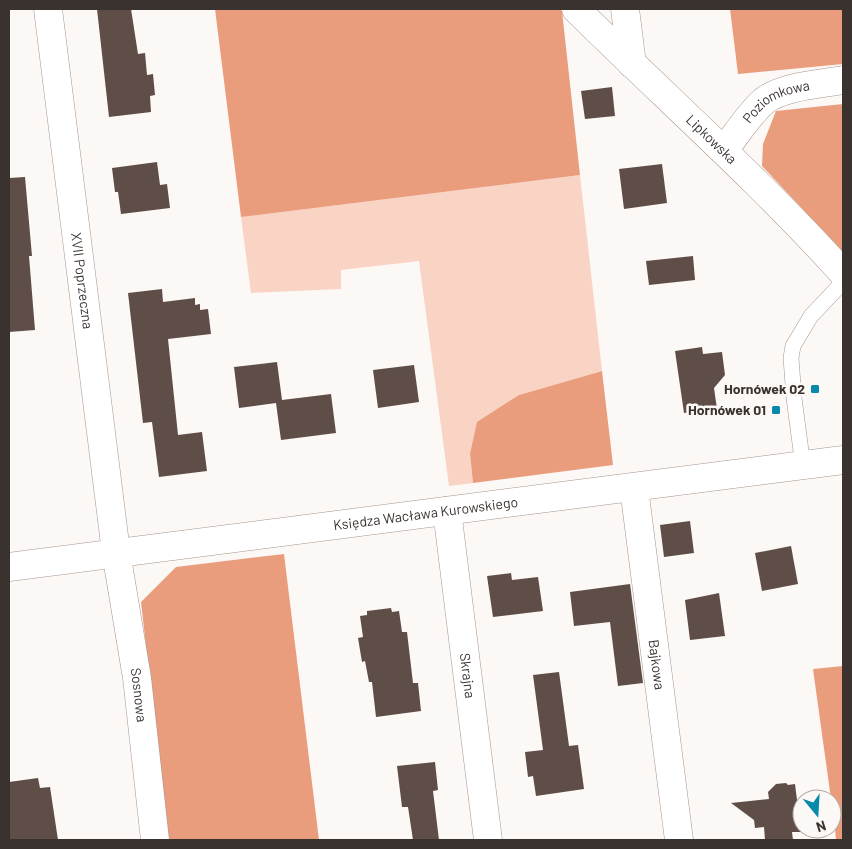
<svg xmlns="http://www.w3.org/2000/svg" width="852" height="849" viewBox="0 0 852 849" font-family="Barlow,sans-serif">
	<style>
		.green { fill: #f9d3c4 }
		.forest { fill: #ea9d7d }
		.building { fill: #5f4e47 }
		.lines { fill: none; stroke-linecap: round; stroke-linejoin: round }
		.service-casing { stroke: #a7948c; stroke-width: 16 }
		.minor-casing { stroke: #a7948c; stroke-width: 29 }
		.tertiary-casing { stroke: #a7948c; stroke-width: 29 }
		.service { stroke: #fff; stroke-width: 15 }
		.minor { stroke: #fff; stroke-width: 28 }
		.tertiary { stroke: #fff; stroke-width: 28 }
		.poi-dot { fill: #0689aa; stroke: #fcf8f6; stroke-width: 2 }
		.labels { text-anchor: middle; stroke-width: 5; stroke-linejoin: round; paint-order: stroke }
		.street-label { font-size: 14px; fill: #3a322f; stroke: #fcf8f6 }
		.poi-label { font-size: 14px; font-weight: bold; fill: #3a322f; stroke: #fcf8f6; text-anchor: end }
	</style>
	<rect width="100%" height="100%" fill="#fcf8f6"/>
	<path class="green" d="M580 175 602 371 519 395 470 454 473 483 449 486 419 261 341 270V289L251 293 241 217Z"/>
	<g class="forest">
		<path d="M215 9H559L562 11 580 175 241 217Z"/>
		<path d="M730 9H843V64L738 74Z"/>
		<path d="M843 104V252L762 166 763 144 776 111Z"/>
		<path d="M602 371 613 465 473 483 470 454 477 422 519 395Z"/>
		<path d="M284 554 319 840H168L141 602 176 567Z"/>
		<path d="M843 666V840H836L832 799H831L813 669Z"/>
	</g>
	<g class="building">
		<path d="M97 9H131L138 54 145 53 147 75 153 74 155 95 150 96 151 112 109 117Z"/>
		<path d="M612 87 615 116 585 119 581 91Z"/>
		<path d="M157 162 160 185 167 184 170 208 121 214 118 192H115L112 168Z"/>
		<path d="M662 164 667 203 624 209 619 169Z"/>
		<path d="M25 177 32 256H29L35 330 9 332V178Z"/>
		<path d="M693 256 695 280 649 285 646 261Z"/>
		<path d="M162 289 163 302 195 298V305L200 304V310L208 309 211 334 168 339 178 435 202 432 207 471 159 477 152 422 143 423 128 293Z"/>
		<path d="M702 347 703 354 722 352 725 375 714 388 717 409 684 413 675 351Z"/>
		<path d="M277 362 282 400 331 394 336 433 281 440 276 403 239 408 234 367Z"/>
		<path d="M414 365 419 402 378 408 373 370Z"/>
		<path d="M690 521 694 553 664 557 660 525Z"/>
		<path d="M791 546 798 584 762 591 755 553Z"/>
		<path d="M511 573 512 580 538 577 543 611 493 617 487 576Z"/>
		<path d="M630 584 643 683 618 686 610 622 574 626 570 592Z"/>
		<path d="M719 593 725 636 690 640 685 600Z"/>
		<path d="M391 608 392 612 399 611 402 632H407L413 683H418L421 711 376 717 372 682H369L365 661 362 662 358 638 363 637 360 616 367 615V611Z"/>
		<path d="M559 672 569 746 578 745 584 789 536 796 533 776 528 777 525 752 543 750 533 675Z"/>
		<path d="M435 762 438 790 433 791 439 840H413L408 807H402L397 766Z"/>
		<path d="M38 778 40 788 50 787 58 840H9V782Z"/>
		<path d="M786 783 788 785 795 784 801 832H792L793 840H765L764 827 755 828 754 820 731 803 769 799 768 792 776 784Z"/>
	</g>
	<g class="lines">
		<defs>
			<path id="service" d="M803 466 794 398 791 358 793 346 811 316 843 282"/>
			<g id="minor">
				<path id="s1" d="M48 9 116 552 137 678 155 840"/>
				<path d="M625 9 632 64"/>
				<path id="s2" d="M724 150C736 135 750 113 764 101 783 86 820 84 843 80"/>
				<path id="s3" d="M634 488 679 840"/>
				<path id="s4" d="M447 511 488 840"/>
				<path id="s5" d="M9 567 843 460"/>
			</g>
			<g id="tertiary">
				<path id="s6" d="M576 9C665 97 759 180 843 273"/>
			</g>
		</defs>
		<use href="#service" class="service-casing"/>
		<use href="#minor" class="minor-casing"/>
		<use href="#tertiary" class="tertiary-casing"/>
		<use href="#service" class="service"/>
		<use href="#minor" class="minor"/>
		<use href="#tertiary" class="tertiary"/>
	</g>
	<g class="poi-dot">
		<rect x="810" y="384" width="10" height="10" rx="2.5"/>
		<rect x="771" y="405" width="10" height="10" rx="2.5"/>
	</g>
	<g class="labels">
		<g class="street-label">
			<text dy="5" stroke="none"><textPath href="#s2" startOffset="74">Poziomkowa</textPath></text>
			<text dy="5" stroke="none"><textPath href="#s6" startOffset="188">Lipkowska</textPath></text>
			<text dy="5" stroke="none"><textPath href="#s1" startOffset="274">XVII Poprzeczna</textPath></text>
			<text dy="5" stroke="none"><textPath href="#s5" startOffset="420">Księdza Wacława Kurowskiego</textPath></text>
			<text dy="5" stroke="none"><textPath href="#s3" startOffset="178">Bajkowa</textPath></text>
			<text dy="5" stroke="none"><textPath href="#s4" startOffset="166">Skrajna</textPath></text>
			<text dy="5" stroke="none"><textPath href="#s1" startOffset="692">Sosnowa</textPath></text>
		</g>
		<g class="poi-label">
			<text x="805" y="394">Hornówek 02</text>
			<text x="766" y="415">Hornówek 01</text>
		</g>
	</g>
	<rect width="852" height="849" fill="none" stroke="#3a322f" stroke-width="20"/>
	<g transform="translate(817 814) rotate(162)"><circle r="24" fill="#fcf8f6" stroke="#aea9a6"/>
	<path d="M0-4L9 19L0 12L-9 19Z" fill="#0689aa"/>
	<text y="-8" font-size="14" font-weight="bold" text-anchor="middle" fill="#3a322f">N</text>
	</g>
</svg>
